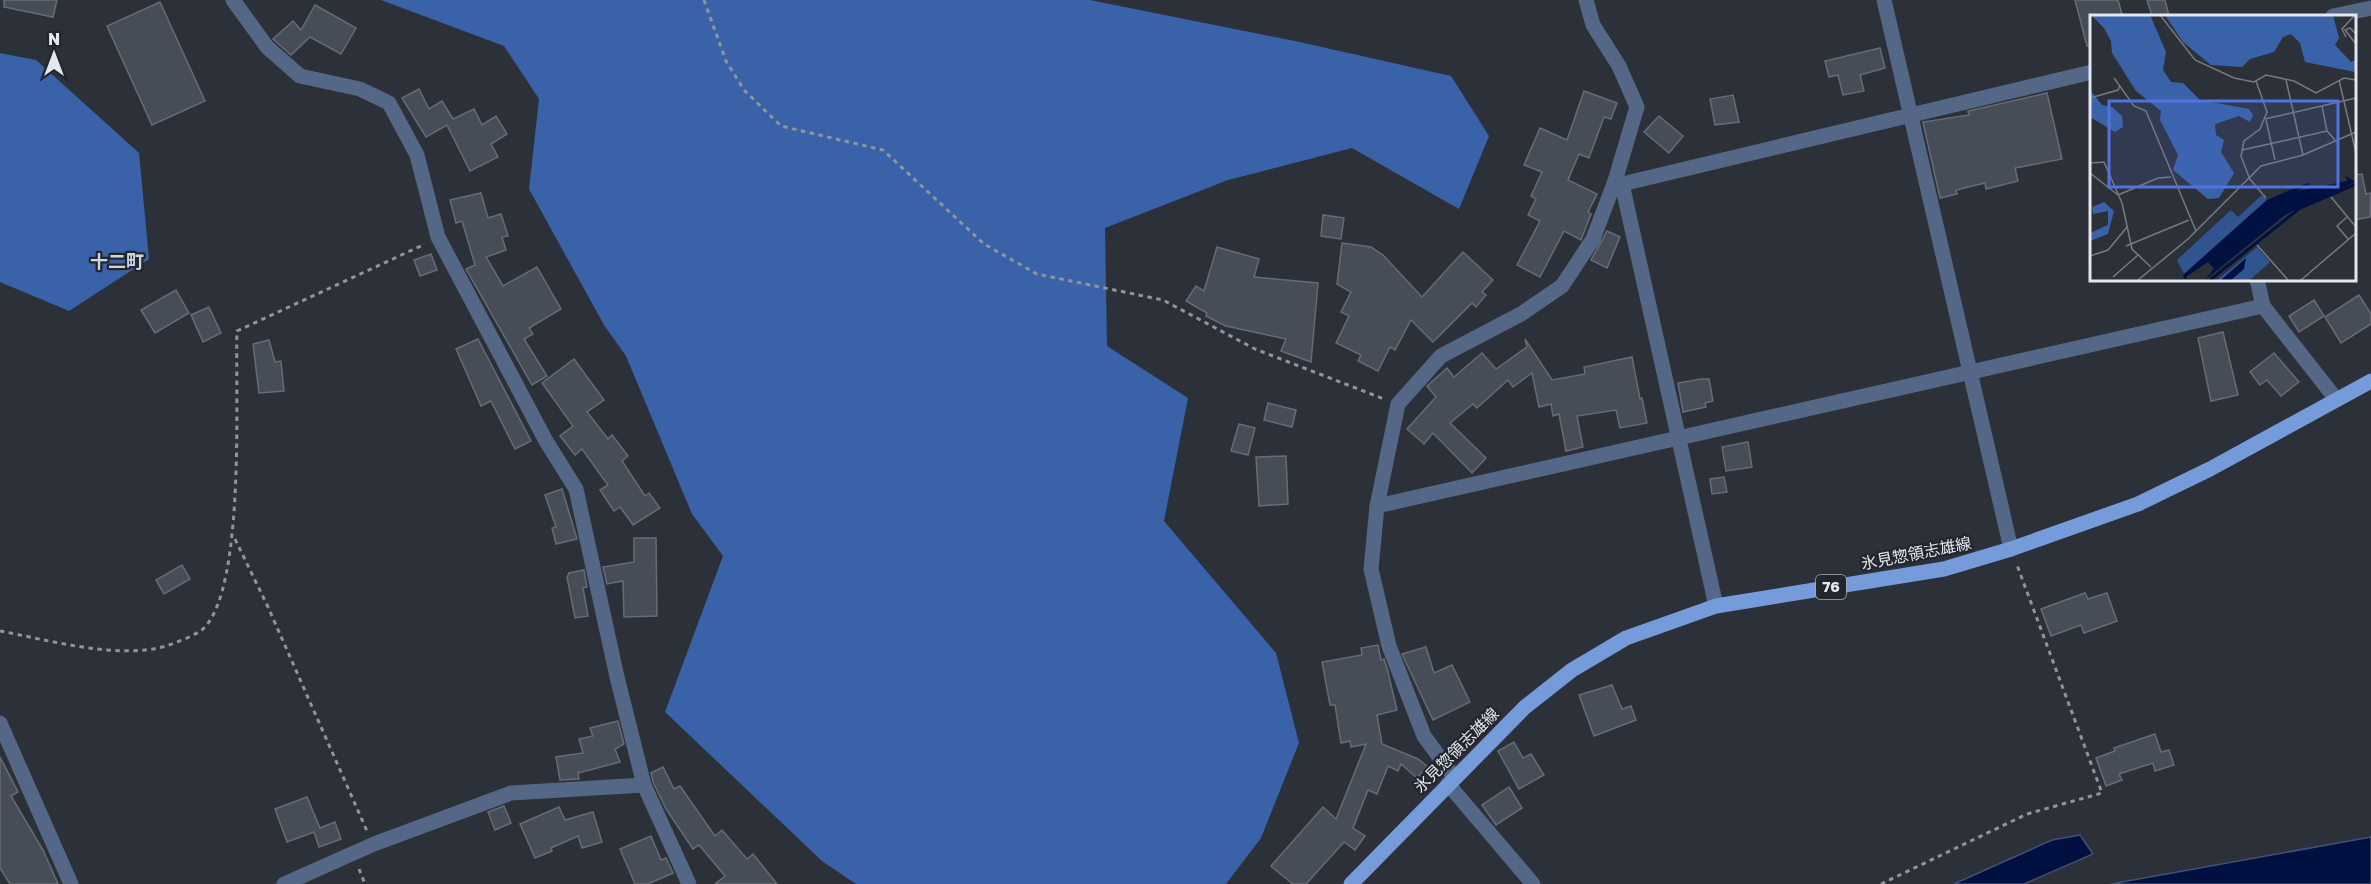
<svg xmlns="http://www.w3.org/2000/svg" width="2371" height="884" viewBox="0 0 2371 884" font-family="'Golos Text','Noto Sans JP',sans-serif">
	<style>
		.forest { fill: #3962a8 }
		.water { fill: #001041; stroke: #445074; stroke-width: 1.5 }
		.building { fill: #474d56; stroke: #666b75; stroke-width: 1.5 }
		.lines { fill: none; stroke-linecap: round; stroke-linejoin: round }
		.path { stroke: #90949b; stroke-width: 3; stroke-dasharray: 4.5 4.5; stroke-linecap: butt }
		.street { stroke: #546786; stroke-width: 15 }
		.primary { stroke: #759bda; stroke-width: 15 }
		.labels { text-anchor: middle; stroke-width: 4.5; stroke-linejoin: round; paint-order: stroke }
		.shield { fill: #22272f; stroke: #aaadb3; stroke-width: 1.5 }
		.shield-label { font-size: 15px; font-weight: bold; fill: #e4e7ec }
		.street-label { font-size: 16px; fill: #e4e7ec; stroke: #22272f }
		.neighbourhood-label { font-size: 18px; font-weight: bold; fill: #ced4df; stroke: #22272f }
		.inset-river { fill: none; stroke: #001041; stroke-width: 3 }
		.inset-road { fill: none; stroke: #767a81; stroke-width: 1.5 }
		.view { fill: #4f74dd; fill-opacity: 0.15; stroke: #4f74dd; stroke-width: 3 }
		.inset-edge { fill: none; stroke: #e4e7ec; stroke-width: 3 }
	</style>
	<rect width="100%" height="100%" fill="#2c3139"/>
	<g class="forest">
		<path d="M381 0H1090L1295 41 1451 76 1489 136 1459 209 1352 148 1228 180 1105 228 1107 346 1188 398 1164 521 1276 653 1299 743 1261 838 1226 884H856L822 861 665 712 723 556 692 514 626 356 604 325 529 189 539 99 504 46Z"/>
		<path d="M0 53 36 60 139 153 149 259 69 311 0 282Z"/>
	</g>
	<g class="water">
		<path d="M2080 835 2093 854 2024 884H1954L2052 840Z"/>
		<path d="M2371 837V884H2111Z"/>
	</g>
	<g class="building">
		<path d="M4 0H57L53 17 4 7Z"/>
		<path d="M2075 0H2118L2122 14 2118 16H2092V46H2087Z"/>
		<path d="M2147 0H2165L2169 16H2152Z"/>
		<path d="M160 2 205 101 152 125 107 26Z"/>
		<path d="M315 5 356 28 341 54 310 37 291 55 273 39 293 21 301 30Z"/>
		<path d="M1880 48 1885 68 1860 75 1864 91 1843 95 1838 75 1829 77 1825 61Z"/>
		<path d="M419 89 429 109 442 101 453 119 474 109 482 125 496 116 507 134 491 144 498 157 470 171 447 125 426 137 402 98Z"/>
		<path d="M1584 91 1617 103 1611 119 1604 117 1589 158 1579 154 1568 180 1597 194 1588 212 1591 214 1581 240 1564 231 1540 277 1517 265 1540 221 1528 215 1536 199 1531 196 1542 172 1524 165 1540 128 1567 140Z"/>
		<path d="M2047 93 2062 159 2015 168 2018 181 1986 189 1985 183 1956 190 1957 194 1940 198 1923 122 1969 115 1968 111Z"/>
		<path d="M1733 95 1739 122 1715 125 1710 99Z"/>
		<path d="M1659 116 1683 136 1669 153 1644 132Z"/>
		<path d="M2362 174 2366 194 2371 193 2370 217 2355 220V175Z"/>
		<path d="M481 193 488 218 501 214 508 236 502 237 506 250 486 257 503 286 537 267 561 309 529 328 533 334 524 339 547 376 532 385 466 269 475 265 462 221 456 223 450 200Z"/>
		<path d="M1323 215 1344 218 1341 239 1321 236Z"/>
		<path d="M1607 231 1620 237 1607 268 1591 260Z"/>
		<path d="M1342 243 1371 247 1383 255 1422 297 1463 252 1493 280 1482 292 1486 295 1476 307 1472 303 1433 342 1411 320 1395 350 1390 347 1378 371 1358 361 1361 355 1336 343 1349 316 1341 312 1351 292 1337 284Z"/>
		<path d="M1217 247 1259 259 1254 277 1318 283 1311 362 1281 351 1286 339 1226 326 1206 316 1207 313 1186 301 1196 286 1204 291Z"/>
		<path d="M431 254 437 270 420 276 414 260Z"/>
		<path d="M176 290 189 313 155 333 141 310Z"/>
		<path d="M2359 295 2371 314V324L2341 343 2325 317Z"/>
		<path d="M2314 300 2324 316 2299 332 2289 316Z"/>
		<path d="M209 307 221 333 203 342 191 315Z"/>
		<path d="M2223 332 2238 395 2211 401 2198 338Z"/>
		<path d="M478 339 531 441 515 449 491 401 481 406 456 349Z"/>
		<path d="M1525 339 1552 380 1585 374 1584 367 1632 357 1640 399 1642 398 1647 423 1620 428 1616 410 1577 416 1583 447 1566 451 1559 414 1553 416 1551 404 1539 407 1532 373 1513 387 1508 380 1477 408 1473 404 1450 423 1486 458 1472 473 1433 433 1424 444 1407 429 1436 397 1427 386 1447 368 1454 377 1482 353 1496 369 1527 347Z"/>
		<path d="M269 340 275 362 281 361 284 391 259 393 253 344Z"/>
		<path d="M2274 353 2299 382 2281 396 2267 380 2260 385 2250 372Z"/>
		<path d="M574 359 604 400 587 412 608 439 612 435 628 456 622 461 645 496 649 493 660 508 633 525 620 507 614 511 600 490 608 485 582 449 575 455 560 436 573 426 542 383Z"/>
		<path d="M1701 379H1709L1713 401 1705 403 1706 407 1683 412 1678 383Z"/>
		<path d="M1268 403 1296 410 1292 427 1264 420Z"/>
		<path d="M1239 424 1255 428 1248 455 1231 451Z"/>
		<path d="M1748 442 1752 467 1726 471 1722 447Z"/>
		<path d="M1286 456 1288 504 1259 506 1256 457Z"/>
		<path d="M1724 477 1727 492 1712 494 1710 479Z"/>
		<path d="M562 489 577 539 556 544 552 528 556 527 545 495Z"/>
		<path d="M634 538H656L657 616 624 617 623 581 607 584 603 567 634 562Z"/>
		<path d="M182 565 190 579 164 594 156 580Z"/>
		<path d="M584 570 587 587 583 588 588 616 575 618 567 577 569 573Z"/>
		<path d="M2085 593 2088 599 2107 593 2117 621 2084 633 2081 625 2051 636 2041 609Z"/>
		<path d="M1378 645 1381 660 1384 659 1387 668 1397 710 1377 715 1382 744 1418 759 1427 766 1417 778 1401 764 1398 771 1388 766 1377 794 1368 790 1353 828 1365 836 1355 850 1344 842 1306 884H1293L1271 866 1323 807 1336 819 1366 744 1351 747 1350 741 1341 743 1335 705H1330L1322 662 1362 655 1361 648Z"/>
		<path d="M1426 647 1434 673 1452 665 1470 702 1433 720 1402 654Z"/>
		<path d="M1612 685 1622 709 1631 706 1636 720 1594 736 1579 695Z"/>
		<path d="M618 721 624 744 615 749 620 762 578 773 579 779 560 780 556 757 583 753 579 739 593 736 590 728Z"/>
		<path d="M2155 734 2161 752 2169 750 2174 765 2155 771 2153 763 2119 774 2122 780 2106 786 2096 758 2115 751 2114 748Z"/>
		<path d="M1514 742 1523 758 1531 754 1544 775 1519 789 1498 751Z"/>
		<path d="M0 757 18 792 11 796 43 850 58 884H10L0 868Z"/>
		<path d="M663 767 674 789 680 786 715 836 722 830 747 859 753 854 777 884H715L725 876 699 845 693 849 666 809 653 782 651 773Z"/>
		<path d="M1509 787 1522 808 1496 825 1482 805Z"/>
		<path d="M307 797 320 828 335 822 341 839 319 847 314 832 287 842 275 809Z"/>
		<path d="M504 806 511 823 495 830 488 812Z"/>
		<path d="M559 807 565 820 593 812 602 842 582 848 578 836 551 848 552 851 535 858 520 824Z"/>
		<path d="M651 836 661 860 666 858 673 873 648 884H635L620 849Z"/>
	</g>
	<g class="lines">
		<g class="path">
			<path d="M704 0 726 61 744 90 781 126 883 150 984 244 1037 274 1163 300 1255 349 1384 399"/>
			<path d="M235 539 268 607 367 831"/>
			<path d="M0 631C49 640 117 660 166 646 176 643 196 635 203 629 246 589 235 392 237 331L423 245"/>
			<path d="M359 869 365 884"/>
			<path d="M1881 884 2027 814 2102 793 2017 565"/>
		</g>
		<g class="street">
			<path d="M233 0 267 47 300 76 360 89 389 103 417 155 438 237 546 441 576 489 617 677 644 785 689 884"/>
			<path d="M1884 0 2011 549"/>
			<path d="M2333 16 2371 8"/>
			<path d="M1615 181 1622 184 2092 72"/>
			<path d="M1622 184 1716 606"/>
			<path d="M2257 279 2263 306 2336 399"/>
			<path d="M1377 506 2263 306"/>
			<path d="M0 723 71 884"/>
			<path d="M1454 777 1424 736 1389 646 1371 569 1377 506 1398 404 1441 356 1521 314 1562 286 1593 239 1615 181 1637 107 1619 66 1593 25 1586 0"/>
			<path d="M1448 784 1533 884"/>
			<path d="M284 884 374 844 511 793 644 785"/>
		</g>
		<path class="primary" d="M1351 884 1525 707 1572 670 1626 638 1716 606 1944 569 2011 549 2138 504 2210 469 2371 381"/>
	</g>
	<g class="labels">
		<rect class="shield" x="1816" y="575" width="30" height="24" rx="4.5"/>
		<g class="shield-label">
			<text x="1831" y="592">76</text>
		</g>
		<g class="street-label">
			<text transform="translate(1916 553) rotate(-11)" y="6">氷見惣領志雄線</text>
			<text transform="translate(1456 750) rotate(-45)" y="6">氷見惣領志雄線</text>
		</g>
		<g class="neighbourhood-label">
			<text x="117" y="268">十二町</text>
		</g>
	</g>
	<g transform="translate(2090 15)">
		<rect width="266" height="266" fill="#2c3139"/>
		<path d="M172 180 177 185 94 259 87 245 141 195 148 202ZM167 232 180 247 160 265H127Z" fill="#305490"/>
		<path d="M1 0H60L76 37 73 55 81 67 93 68 110 85 159 94 163 100 160 107 149 101 125 109 126 120 134 125 131 137 144 158 129 183 118 184 83 155 88 140 70 105 71 96 46 76 22 38 21 26 14 13ZM75 0H243L249 23 245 30 261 47 265 45V57L215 47 210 28 201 19 193 22 184 37 160 44 152 52 121 50 93 27ZM0 75 12 90 22 92 32 101 33 112 25 117 0 102ZM14 187 24 196 18 219 0 226V218L18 210V196L3 199 2 192Z" fill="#3962a8"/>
		<path d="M256 161 265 167 195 200 115 265 124 254 118 247 96 262 97 265 94 263 93 260 177 185 217 168 221 169 207 176 257 166ZM156 243 154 254 141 265H131Z" fill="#001041"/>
		<path class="inset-river" d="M120 265 210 193 266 169"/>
		<path class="inset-road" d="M70 0 105 45 144 63 164 67 176 60 204 66 226 78 254 63 266 65M266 19 260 13 255 15 266 29M256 22 252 14 265 0M24 63 44 91 56 96 106 216M196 65 213 140M249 65 266 138M0 83 28 75 30 71M232 91 237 116 245 125M175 104 266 83M176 105 185 145M152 135 237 116M0 148 14 147 32 188 42 234 61 252M0 158 28 180M159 162 151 141 154 126 170 114 177 97 166 66M159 163 176 183M28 180 68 163 81 162M241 182 266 212M257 202 247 211 258 224M167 230 198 265M36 231 99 205M0 241 18 235 37 212M23 262 48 240M48 265 98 224 171 151 213 140 266 117M211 265 266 218"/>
		<path class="view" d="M19 86H248V172H19Z"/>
		<rect width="266" height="266" class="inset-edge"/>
	</g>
	<g transform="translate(54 54)" stroke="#22272f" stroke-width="4.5" paint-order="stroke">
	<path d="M0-4.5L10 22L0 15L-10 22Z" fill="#e4e7ec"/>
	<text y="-9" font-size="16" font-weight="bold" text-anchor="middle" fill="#e4e7ec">N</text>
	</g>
</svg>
